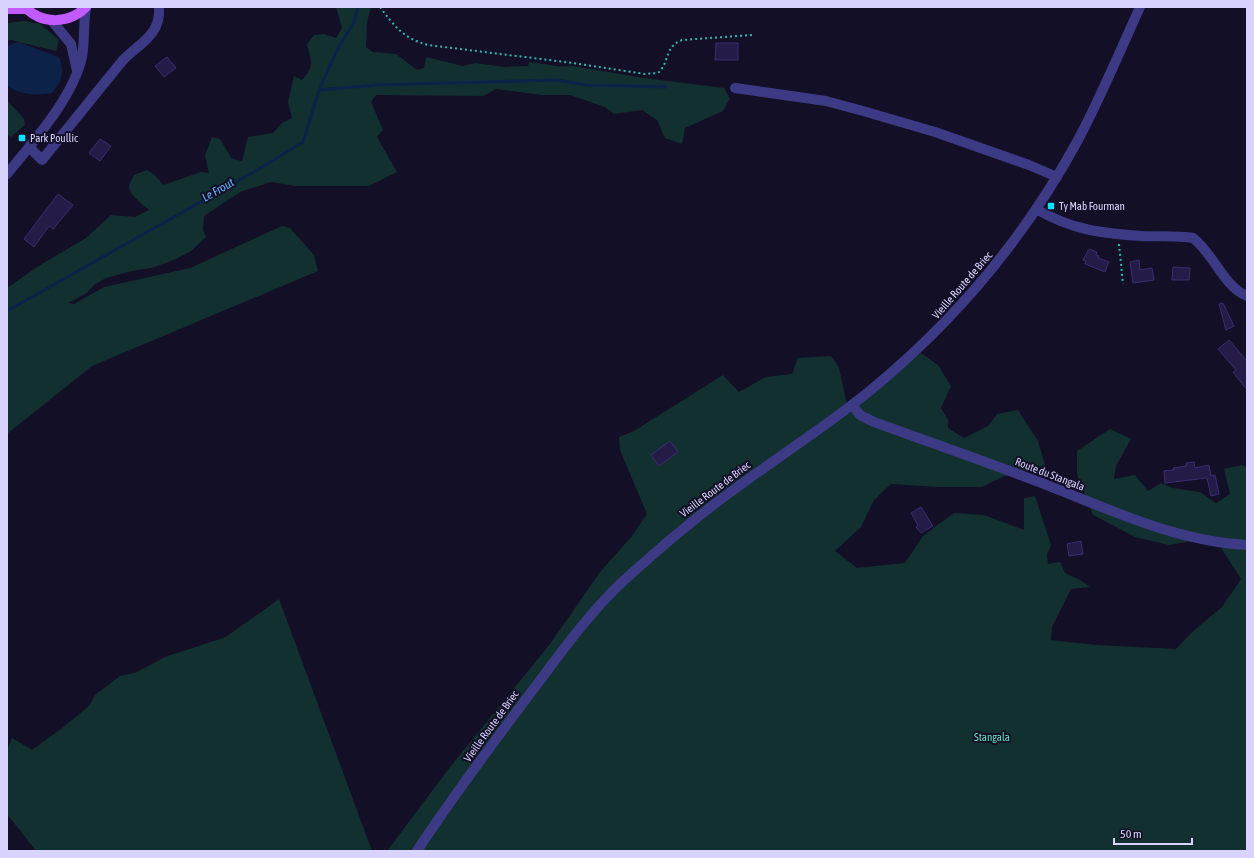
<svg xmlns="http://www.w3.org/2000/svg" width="1254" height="858" viewBox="0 0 1254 858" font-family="'Asap Condensed',sans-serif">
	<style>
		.green { fill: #12302f }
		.water { fill: #0c2248 }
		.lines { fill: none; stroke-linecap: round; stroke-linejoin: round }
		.stream { stroke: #0c2248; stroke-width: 3 }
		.building { fill: #241b47; stroke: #3b2d73 }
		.path { stroke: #2fb8b0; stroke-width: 2; stroke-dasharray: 2 3; stroke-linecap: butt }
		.minor { stroke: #3d3a85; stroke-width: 10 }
		.major { stroke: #c25bff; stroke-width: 10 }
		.poi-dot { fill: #00e5ff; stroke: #130f26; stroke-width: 1.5 }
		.labels { text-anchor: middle; stroke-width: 4; stroke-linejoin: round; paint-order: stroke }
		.poi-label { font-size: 11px; fill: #d9d4ff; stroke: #130f26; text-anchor: start }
		.street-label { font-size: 11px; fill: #d9d4ff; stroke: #130f26 }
		.park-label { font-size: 11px; fill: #5fe0c0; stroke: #130f26 }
		.water-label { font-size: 12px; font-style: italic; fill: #62b6ff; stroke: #130f26 }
	</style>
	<rect width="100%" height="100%" fill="#130f26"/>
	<g class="green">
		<path d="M336 7H371L367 22 366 47 373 52 396 54 417 70 424 68 426 57 463 66 475 63 504 67 528 66 529 62C543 63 558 68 572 66L644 78 724 88 730 98 723 111 685 128 682 144 665 138 657 120 642 110 614 114 605 107 570 95H542L496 89 483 96 376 95 371 102 383 130 377 137 397 172 369 186H295L271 182 240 192 204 216 203 230 206 237 191 251 176 259 152 268 136 270 106 278 94 285 87 293 68 303 74 304 104 287 190 268 282 226 290 228 314 255 318 271 92 366 7 434V288L37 267 86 238 111 215 135 217 149 210C144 206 128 193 129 187 129 183 133 178 134 175L147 170 155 175 163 185 201 172 209 173 205 155 212 137 220 139 232 159 242 161 248 137 273 133 282 123 292 118 288 102 294 76 302 80C315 66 311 61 307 44L314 35 324 34 336 38 342 28Z"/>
		<path d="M25 21 40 24 59 40 56 51 11 40 7 41V23Z"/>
		<path d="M7 100 24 119 25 125 11 137 7 134Z"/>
		<path d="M921 353 938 365 951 386 941 408 948 420V428L964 438 988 426 997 414 1018 410 1038 441 1045 465 1002 477 982 487H938L891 484 874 500 861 527 835 551 857 568 905 563 923 536 954 513 984 515 1024 530V498L1035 496 1051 545 1047 554 1048 564 1060 562 1065 573 1080 580 1090 587 1071 589 1052 627 1051 640 1097 645 1176 649 1192 632 1222 607 1241 579 1214 537 1169 545 1135 537 1093 515 1077 474V451L1110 429 1131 439 1116 466 1114 479 1135 475 1148 491 1161 483 1173 488 1200 492 1216 503 1230 494 1224 469 1241 465 1247 467V851H387L450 767 550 644 600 572 632 536 647 514 620 450 619 437 634 431 723 375 739 392 766 377 792 374 798 358 831 356 839 368 849 414Z"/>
		<path d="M279 599 372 851H36L7 814V750L12 738 32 750 61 729 89 706 95 695 120 676 137 672 165 657 226 637Z"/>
	</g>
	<path class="water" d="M18 42 59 57C65 73 62 81 52 93 36 96 19 95 7 85V46Z"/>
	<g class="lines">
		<g class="stream">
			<path d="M319 90 376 85 557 80 587 85 666 87"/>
			<path d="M7 311 259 169 303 142 319 90 337 50 354 22 358 7"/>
		</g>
	</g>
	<g class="building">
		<path d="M716 43H738V60H715Z"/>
		<path d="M167 57 176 68 164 77 155 66Z"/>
		<path d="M100 139 111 146 100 161 89 153Z"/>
		<path d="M58 194 73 205 53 229 49 226 34 247 24 239Z"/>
		<path d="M1089 249 1097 252 1096 255 1099 256 1098 258 1109 262 1105 272 1085 264 1086 261 1083 260Z"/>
		<path d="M1139 260 1140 270 1152 268 1154 280 1133 283 1130 262Z"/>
		<path d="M1173 267 1190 268 1189 280H1172Z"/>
		<path d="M1223 303 1234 326 1226 330 1219 304Z"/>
		<path d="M1229 340 1247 361V390L1233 372 1236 370 1218 349Z"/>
		<path d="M670 441 678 452 659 466 651 455Z"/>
		<path d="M1194 462 1195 468 1209 465 1211 476 1215 475 1219 494 1211 496 1207 478 1165 483 1164 471 1174 470 1173 468 1186 466V463Z"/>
		<path d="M921 507 933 526 921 533 916 527 918 525 911 513Z"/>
		<path d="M1081 541 1083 554 1069 556 1067 544Z"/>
	</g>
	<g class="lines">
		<g class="path">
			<path d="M380 7C395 27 403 38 428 45L573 63 645 74 658 73C670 62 664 47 682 40L752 35"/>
			<path d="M1119 244 1123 284"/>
		</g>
		<g class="minor">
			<path d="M52 21 71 44 77 71"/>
			<path d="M735 88 826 101 863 111 935 132 1029 165 1057 177"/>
			<path d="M29 147 42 160 123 60C140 43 161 35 159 7"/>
			<path d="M7 174C33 142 73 98 82 57 85 41 83 24 86 8"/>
			<path d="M1036 209C1072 230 1100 233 1141 236 1158 237 1176 235 1193 238 1214 254 1223 286 1247 296"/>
			<path d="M852 405 860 415 874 422C929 442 984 461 1039 482 1107 508 1173 541 1247 545"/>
			<path d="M417 851C452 797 491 746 529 695 558 657 585 618 619 585 655 552 692 520 732 491 780 455 832 423 878 384 959 316 1027 234 1078 140 1101 97 1120 51 1140 7"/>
		</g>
		<g class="major">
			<path d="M25 7C42 25 69 24 86 7"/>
			<path d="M7 9H26"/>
		</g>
	</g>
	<g class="poi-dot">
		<rect x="18" y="134" width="8" height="8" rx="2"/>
		<rect x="1047" y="202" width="8" height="8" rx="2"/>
	</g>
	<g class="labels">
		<g class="poi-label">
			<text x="30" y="142">Park Poullic</text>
			<text x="1059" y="210">Ty Mab Fourman</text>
		</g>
		<g class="street-label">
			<text transform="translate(962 285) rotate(-49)" y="4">Vieille Route de Briec</text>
			<text transform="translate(1050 474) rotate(21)" y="4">Route du Stangala</text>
			<text transform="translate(715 489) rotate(-37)" y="4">Vieille Route de Briec</text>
			<text transform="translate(491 726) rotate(-54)" y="4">Vieille Route de Briec</text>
		</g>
		<g class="park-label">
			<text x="992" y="741">Stangala</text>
		</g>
		<g class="water-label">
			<text transform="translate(218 190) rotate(-30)" y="4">Le Frout</text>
		</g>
	</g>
	<rect width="1254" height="858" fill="none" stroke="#d9d4ff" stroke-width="16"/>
	<path d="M1114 838v6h78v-6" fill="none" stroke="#d9d4ff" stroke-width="2"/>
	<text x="1120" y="838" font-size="12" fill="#d9d4ff" stroke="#130f26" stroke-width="3" paint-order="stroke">50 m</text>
</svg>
